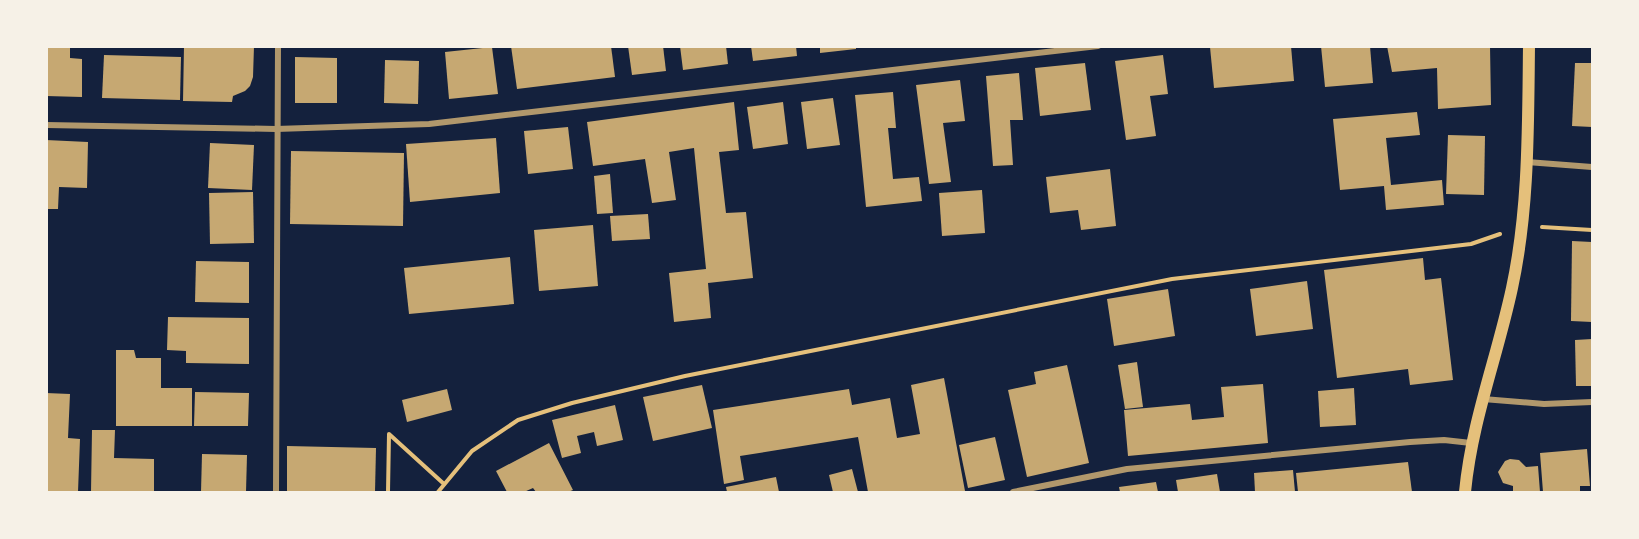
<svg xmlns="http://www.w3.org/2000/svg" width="1639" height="539" viewBox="0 0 1639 539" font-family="'Source Sans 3',sans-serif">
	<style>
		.building { fill: #c6a872 }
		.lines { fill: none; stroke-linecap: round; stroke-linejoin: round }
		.path { stroke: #e5c07b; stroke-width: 4 }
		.minor { stroke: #b1986c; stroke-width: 6 }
		.secondary { stroke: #e5c07b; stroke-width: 12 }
	</style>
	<rect width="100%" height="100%" fill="#14213d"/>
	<g class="building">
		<path d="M47 46H70V58L82 59V97L46 96Z"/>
		<path d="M184 46H254L253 77 250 86 245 91 233 96 232 102 183 101Z"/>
		<path d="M511 46H611L615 77 517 89Z"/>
		<path d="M628 46H663L666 71 632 75Z"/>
		<path d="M680 46H726L728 64 683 70Z"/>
		<path d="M751 46H796L797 56 753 61Z"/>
		<path d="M820 46H856V49L820 53Z"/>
		<path d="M1291 46 1294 81 1214 88 1210 47Z"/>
		<path d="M1321 46H1370L1373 83 1325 87Z"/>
		<path d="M1387 46H1490L1491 105 1438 109 1437 68 1392 72Z"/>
		<path d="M492 47 498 94 449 99 445 52Z"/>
		<path d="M104 55 181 57 180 100 102 98Z"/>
		<path d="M1163 55 1168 94 1150 96 1156 136 1126 140 1115 61Z"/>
		<path d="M295 57 337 58V103H295Z"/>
		<path d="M385 60 419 61 418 104 384 103Z"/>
		<path d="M1085 63 1091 110 1040 116 1035 68Z"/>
		<path d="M1575 63H1592V127L1572 126Z"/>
		<path d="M1019 73 1023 120H1010L1013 165 993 166 986 76Z"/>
		<path d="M960 80 965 121 943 123 951 182 929 184 916 85Z"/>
		<path d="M893 92 896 128H888L893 179 919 177 922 201 866 207 855 95Z"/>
		<path d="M833 98 840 145 807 149 801 102Z"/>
		<path d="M734 102 739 150 719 152 726 213 746 212 753 278 708 283 711 318 674 322 669 273 706 269 694 148 669 152 676 200 652 203 645 159 593 166 587 122Z"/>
		<path d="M783 102 788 144 753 149 747 107Z"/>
		<path d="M1417 112 1420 135 1386 138 1391 185 1442 180 1444 205 1386 210 1384 186 1340 190 1333 119Z"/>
		<path d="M568 127 573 169 528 174 524 131Z"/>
		<path d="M1448 135 1485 136 1484 195 1446 194Z"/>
		<path d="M496 138 500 193 410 202 406 144Z"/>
		<path d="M46 140 88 142 87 188 59 187 58 209H46Z"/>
		<path d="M210 143 254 145 252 190 208 188Z"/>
		<path d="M291 151 404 153 403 226 290 224Z"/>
		<path d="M1110 169 1116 226 1081 230 1078 210 1050 213 1046 177Z"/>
		<path d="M610 174 613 213 597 214 594 176Z"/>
		<path d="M982 190 985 233 942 236 939 193Z"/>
		<path d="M253 192 254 243 210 244 209 193Z"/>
		<path d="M648 214 650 239 612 241 610 216Z"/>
		<path d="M593 225 598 286 539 291 534 230Z"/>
		<path d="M1572 241 1592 242V322L1571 321Z"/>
		<path d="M510 257 514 304 409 314 404 268Z"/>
		<path d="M1423 258 1425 280 1441 278 1453 380 1410 385 1408 369 1337 378 1324 270Z"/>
		<path d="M196 261 249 262V303L195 302Z"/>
		<path d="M1307 281 1313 329 1256 336 1250 289Z"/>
		<path d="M1168 289 1175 336 1114 346 1107 299Z"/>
		<path d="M168 317 249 318V364L186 363V351L167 350Z"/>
		<path d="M1592 339V386H1576L1575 340Z"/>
		<path d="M116 350H134L136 358H161V388H192V426H116Z"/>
		<path d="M1137 362 1143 407 1125 409 1118 365Z"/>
		<path d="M1067 365 1089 463 1027 477 1008 390 1036 384 1034 372Z"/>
		<path d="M944 378 965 491 868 492 858 437 740 456 744 480 724 484 713 410 849 389 852 405 890 398 897 438 920 434 911 385Z"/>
		<path d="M1263 384 1268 443 1128 456 1124 410 1190 404 1192 420 1224 417 1221 387Z"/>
		<path d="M702 385 712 428 653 441 643 397Z"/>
		<path d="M1354 388 1356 425 1320 427 1318 391Z"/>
		<path d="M447 389 452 410 407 422 402 400Z"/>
		<path d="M195 392 249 393 248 426H194Z"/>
		<path d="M46 393 70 394 68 438 80 439 78 492H46Z"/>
		<path d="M615 405 623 440 597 446 594 432 577 436 581 453 562 458 552 420Z"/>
		<path d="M92 430H115L114 458 154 459V492H91Z"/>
		<path d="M995 437 1005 480 968 488 959 445Z"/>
		<path d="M549 443 573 490 568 492H536L533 488 524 492H507L496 471Z"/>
		<path d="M287 446 376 448 375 492H287Z"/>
		<path d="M1587 449 1590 486H1580V492H1543L1540 453Z"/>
		<path d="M202 454 247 455 246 492H201Z"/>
		<path d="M1510 459 1519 460 1526 467 1538 466 1540 492H1513V486L1503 483 1498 472 1505 461Z"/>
		<path d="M1408 462 1412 492H1298L1296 473Z"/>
		<path d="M852 469 858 492H833L829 475Z"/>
		<path d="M1293 470 1295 492H1255L1254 473Z"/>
		<path d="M1217 474 1220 492H1178L1176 480Z"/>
		<path d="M776 477 779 492H727L726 487Z"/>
		<path d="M1156 482 1158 492H1120L1119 487Z"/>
	</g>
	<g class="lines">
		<g class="path">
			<path d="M1542 227 1592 230"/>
			<path d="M388 492 389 434 444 484"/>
			<path d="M438 492 472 451 518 420 572 403 685 376 1172 279 1471 244 1500 234"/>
		</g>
		<g class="minor">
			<path d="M46 125 276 129 429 124 1098 46"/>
			<path d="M1527 162 1592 167"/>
			<path d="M1483 399 1544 404 1592 402"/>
			<path d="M276 492 278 46"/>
			<path d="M1013 492 1127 469 1410 442 1444 440 1471 443"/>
		</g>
		<path class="secondary" d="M1465 492C1472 420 1497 358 1512 288 1529 209 1528 127 1529 46"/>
	</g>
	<rect width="1639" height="539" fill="none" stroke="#f6f1e7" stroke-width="96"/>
</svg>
